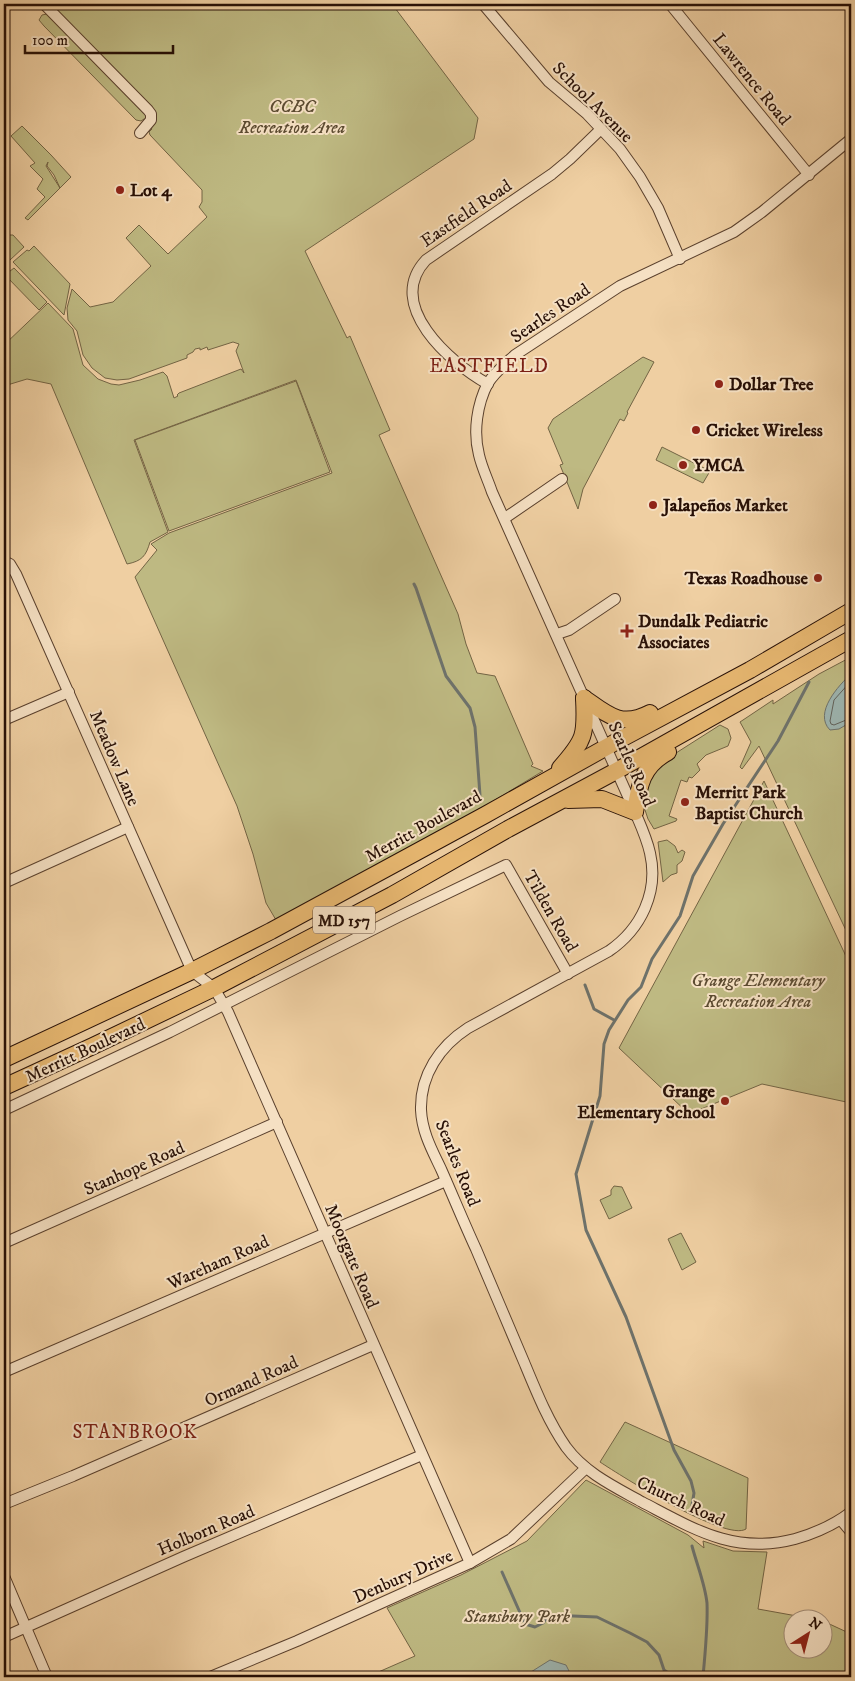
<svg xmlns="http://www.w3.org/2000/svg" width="855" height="1681" viewBox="0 0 855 1681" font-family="'IM FELL DW Pica',serif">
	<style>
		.green { fill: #beb982; stroke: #736444 }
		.water { fill: #9db4af; stroke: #6e726b }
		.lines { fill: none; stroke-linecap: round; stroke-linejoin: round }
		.shore { stroke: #62625a; stroke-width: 1 }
		.stream { stroke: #6e726b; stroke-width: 3 }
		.street-casing { stroke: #5a402d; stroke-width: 12 }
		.primary-casing { stroke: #281006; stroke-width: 18 }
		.street { stroke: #f5e0c3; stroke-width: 10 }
		.primary { stroke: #e8b871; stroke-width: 16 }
		.poi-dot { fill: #8f2418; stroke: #f5e0c3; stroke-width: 2 }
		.labels { text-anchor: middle; stroke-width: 4; stroke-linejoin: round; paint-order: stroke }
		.shield { fill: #f5e0c3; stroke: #664e3f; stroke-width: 1 }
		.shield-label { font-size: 16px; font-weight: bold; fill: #281006 }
		.street-label { font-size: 18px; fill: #281006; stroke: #f5e0c3 }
		.park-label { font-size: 18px; font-style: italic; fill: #5c4b31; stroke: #f5e0c3 }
		.poi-label { font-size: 18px; font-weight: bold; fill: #281006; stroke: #f5e0c3; text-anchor: start }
		.neighbourhood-label { font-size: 19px; letter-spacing: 1px; fill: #7a1f14; stroke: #f5e0c3 }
	</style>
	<rect width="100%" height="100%" fill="#efcfa2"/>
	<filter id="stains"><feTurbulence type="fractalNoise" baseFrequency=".004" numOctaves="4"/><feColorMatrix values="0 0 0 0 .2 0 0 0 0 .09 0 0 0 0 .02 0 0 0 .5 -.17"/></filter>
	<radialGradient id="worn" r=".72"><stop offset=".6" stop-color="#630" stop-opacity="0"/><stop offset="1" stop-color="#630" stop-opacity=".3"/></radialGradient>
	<g class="green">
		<path d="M42 4H392L478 118 474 139 305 251 347 338 350 336 390 430 379 435 458 614 466 644 477 673 495 676 533 764 531 766 543 771 462 820 276 920 266 903 253 854 237 806 135 577 157 550 151 544 169 533 332 473 296 380 134 440 168 532 150 542C146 556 142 561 127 564L51 384 27 379 4 386V345L48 303 73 329 83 365 98 379 111 384 119 385 140 380 163 372 167 376 174 398 178 396 177 395 179 393 241 369 244 373 236 351 239 344 233 342 208 350 207 347 200 350V348L195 349 193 352 187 355V358L129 379 117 380 105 378 92 368 83 355 77 331 68 320 67 308 72 289 90 307 113 302 151 266 126 238 139 225 168 254 207 217 199 207 202 202V190L150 135 149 132 152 129 144 119 141 121 136 120 44 26 39 20 42 15 47 14Z"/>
		<path d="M22 126 51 155 71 177 60 188 54 175 47 166 48 162 46 166 60 188 28 220 25 218 45 197 37 189 43 179 30 166 35 163 11 136Z"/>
		<path d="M4 235H13L24 247 10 260 4 253Z"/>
		<path d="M34 246 70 284 64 315 13 262 27 250 29 251Z"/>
		<path d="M14 268 47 302 39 310 5 275Z"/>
		<path d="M643 357 654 362 627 412 628 413 624 421 620 419 583 489 578 509 560 465 563 464 548 428 553 419Z"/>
		<path d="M296 381 330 472 169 531 135 440Z"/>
		<path d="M662 447 710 471 703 483 656 460Z"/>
		<path d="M851 657V941L759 746 742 769 740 767 751 742 740 722 773 700V704L819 674Z"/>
		<path d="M720 725 728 729 731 738 728 746 706 755 697 764 700 770 692 778 689 777 687 782 681 780 669 816 677 819 676 821 654 829 648 819 641 798 646 778 676 753Z"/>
		<path d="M764 781 851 967V1103L762 1084 689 1114 619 1048Z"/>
		<path d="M667 840 675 846 678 853 682 850 685 852 682 861 677 865V873L671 875 663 882 658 842Z"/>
		<path d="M614 1186 622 1187 632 1208 609 1219 600 1200 611 1195V1190Z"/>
		<path d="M681 1233 696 1262 682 1270 668 1239Z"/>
		<path d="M625 1422 748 1478 746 1529C726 1542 621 1476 600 1462Z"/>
		<path d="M586 1480 688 1535 704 1548 703 1541 733 1551 767 1552 758 1609 808 1618H792V1648H822L823 1621 851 1634V1677H367L415 1656 387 1608 461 1575 527 1541Z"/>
	</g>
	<g class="water">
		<path d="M851 674V722L839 729 830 730C813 713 839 685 851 674Z"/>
		<path d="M550 1660 566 1665 572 1677H523Z"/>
	</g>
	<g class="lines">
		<path class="shore" d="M851 681 834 700 830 721 831 724 834 725 851 718"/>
		<g class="stream">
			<path d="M414 584 416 588 446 676 470 708 475 727 480 795"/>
			<path d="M585 985 594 1009 614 1020"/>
			<path d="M691 1511 694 1493 691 1481 674 1450 626 1317 586 1230 576 1174 600 1096 604 1044 609 1030 628 1000 641 987 652 959 680 916 693 876 723 824 778 741 809 682"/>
			<path d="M692 1546C697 1565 705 1584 707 1603 708 1627 705 1653 703 1677"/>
			<path d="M502 1572 525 1624 535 1627 543 1623 549 1615 597 1617 630 1633 647 1642 659 1655 664 1670 674 1677"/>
		</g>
		<defs>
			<g id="street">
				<path d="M44 4 148 110 151 114V120L140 133"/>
				<path d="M483 4 549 82 587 114 620 149 640 177 658 208 680 259"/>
				<path d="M670 4 809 175"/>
				<path d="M851 139 762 212 734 232 620 286 515 355C505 364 495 372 488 383 477 404 473 432 479 455 482 468 488 480 492 492L635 812C641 826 647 839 650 853 659 892 641 929 609 951L468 1028C440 1046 420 1075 421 1110 422 1132 432 1150 441 1169 453 1196 464 1223 476 1249 492 1287 508 1324 524 1362 536 1391 548 1421 566 1447 585 1473 615 1487 642 1502 694 1529 734 1555 795 1539 816 1533 834 1525 851 1512"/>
				<path d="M488 384C450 363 384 305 426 260L552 174 570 159 601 129"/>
				<path d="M505 518 562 479"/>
				<path d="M4 561 10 564 16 574 192 971 214 988 228 1012 470 1563"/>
				<path d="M557 634 569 630 615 599"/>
				<path d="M4 720 69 692"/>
				<path d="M4 883 128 827"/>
				<path d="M4 1110 170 1032 400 916 506 865 568 974"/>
				<path d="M4 1243 277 1122"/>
				<path d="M4 1372 446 1181"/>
				<path d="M4 1504 73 1476 373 1345"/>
				<path d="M841 1520 851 1532"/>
				<path d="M4 1576 47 1677"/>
				<path d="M4 1637 183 1557 422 1455"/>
				<path d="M210 1677 297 1641 470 1563 511 1539 586 1468"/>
			</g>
			<g id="primary">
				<path d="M584 698C608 715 621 728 650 713"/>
				<path d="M560 768C585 740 586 735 584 698"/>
				<path d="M568 800 602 799 635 812C639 785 642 766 668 752"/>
				<path d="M4 1059 192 971 271 931 485 815 621 739 750 670 851 611"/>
				<path d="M4 1087 93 1046 214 988 392 895 508 829 618 770 851 639"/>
			</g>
		</defs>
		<use href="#street" class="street-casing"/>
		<use href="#primary" class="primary-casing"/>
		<use href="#street" class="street"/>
		<use href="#primary" class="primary"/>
	</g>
	<g class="poi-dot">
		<circle cx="120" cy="190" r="5"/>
		<circle cx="719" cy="384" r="5"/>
		<circle cx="696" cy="430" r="5"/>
		<circle cx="683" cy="465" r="5"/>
		<circle cx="653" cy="505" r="5"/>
		<circle cx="818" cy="578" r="5"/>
		<path d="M624.5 623.5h5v5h5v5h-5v5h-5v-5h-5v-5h5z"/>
		<circle cx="685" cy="802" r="5"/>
		<circle cx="725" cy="1101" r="5"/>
	</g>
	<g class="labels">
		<rect class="shield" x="313" y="906.5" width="62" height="27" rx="4"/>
		<g class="shield-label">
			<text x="344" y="926">MD 157</text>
		</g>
		<g class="street-label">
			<text transform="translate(752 79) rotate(51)" y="6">Lawrence Road</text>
			<text transform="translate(593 102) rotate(45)" y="6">School Avenue</text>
			<text transform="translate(466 213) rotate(-34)" y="6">Eastfield Road</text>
			<text transform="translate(550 313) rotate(-34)" y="6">Searles Road</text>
			<text transform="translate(115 758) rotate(67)" y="6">Meadow Lane</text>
			<text transform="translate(632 764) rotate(66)" y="6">Searles Road</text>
			<text transform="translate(423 826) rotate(-29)" y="6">Merritt Boulevard</text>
			<text transform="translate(551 911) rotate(60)" y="6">Tilden Road</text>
			<text transform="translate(85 1050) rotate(-25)" y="6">Merritt Boulevard</text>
			<text transform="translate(458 1163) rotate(68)" y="6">Searles Road</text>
			<text transform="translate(134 1168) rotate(-24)" y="6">Stanhope Road</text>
			<text transform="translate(352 1256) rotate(67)" y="6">Moorgate Road</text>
			<text transform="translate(218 1262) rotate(-24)" y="6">Wareham Road</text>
			<text transform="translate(251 1381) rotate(-24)" y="6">Ormand Road</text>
			<text transform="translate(681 1501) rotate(25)" y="6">Church Road</text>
			<text transform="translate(206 1530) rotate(-23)" y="6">Holborn Road</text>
			<text transform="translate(403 1576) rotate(-24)" y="6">Denbury Drive</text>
		</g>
		<g class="park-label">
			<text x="292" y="112">CCBC<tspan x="292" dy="21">Recreation Area</tspan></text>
			<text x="758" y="986">Grange Elementary<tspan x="758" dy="21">Recreation Area</tspan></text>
			<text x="517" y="1622">Stansbury Park</text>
		</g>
		<g class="poi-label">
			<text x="130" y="196">Lot 4</text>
			<text x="729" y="390">Dollar Tree</text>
			<text x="706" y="436">Cricket Wireless</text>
			<text x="693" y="471">YMCA</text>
			<text x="663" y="511">Jalapeños Market</text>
			<text x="808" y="584" text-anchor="end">Texas Roadhouse</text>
			<text x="638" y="627">Dundalk Pediatric<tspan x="638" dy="21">Associates</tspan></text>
			<text x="695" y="798">Merritt Park<tspan x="695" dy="21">Baptist Church</tspan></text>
			<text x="715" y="1097" text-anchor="end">Grange<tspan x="715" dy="21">Elementary School</tspan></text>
		</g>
		<g class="neighbourhood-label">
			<text x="489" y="372">EASTFIELD</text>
			<text x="135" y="1438">STANBROOK</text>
		</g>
	</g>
	<rect width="855" height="1681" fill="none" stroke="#efcfa2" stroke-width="20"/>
	<rect x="5" y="5" width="845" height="1671" fill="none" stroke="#281006" stroke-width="2.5"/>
	<rect x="10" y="10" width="835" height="1661" fill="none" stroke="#281006"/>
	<g transform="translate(808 1634) rotate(36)"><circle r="24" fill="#f5e0c3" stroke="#a38d77"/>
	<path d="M0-4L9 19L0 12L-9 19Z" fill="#8f2418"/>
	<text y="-8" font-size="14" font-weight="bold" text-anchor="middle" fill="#281006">N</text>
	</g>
	<path d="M25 45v8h148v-8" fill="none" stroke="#281006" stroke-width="2.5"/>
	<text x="32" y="45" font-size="15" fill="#281006" stroke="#f5e0c3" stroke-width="4" paint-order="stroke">100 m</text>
	<rect width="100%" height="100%" filter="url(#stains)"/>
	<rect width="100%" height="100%" fill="url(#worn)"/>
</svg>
